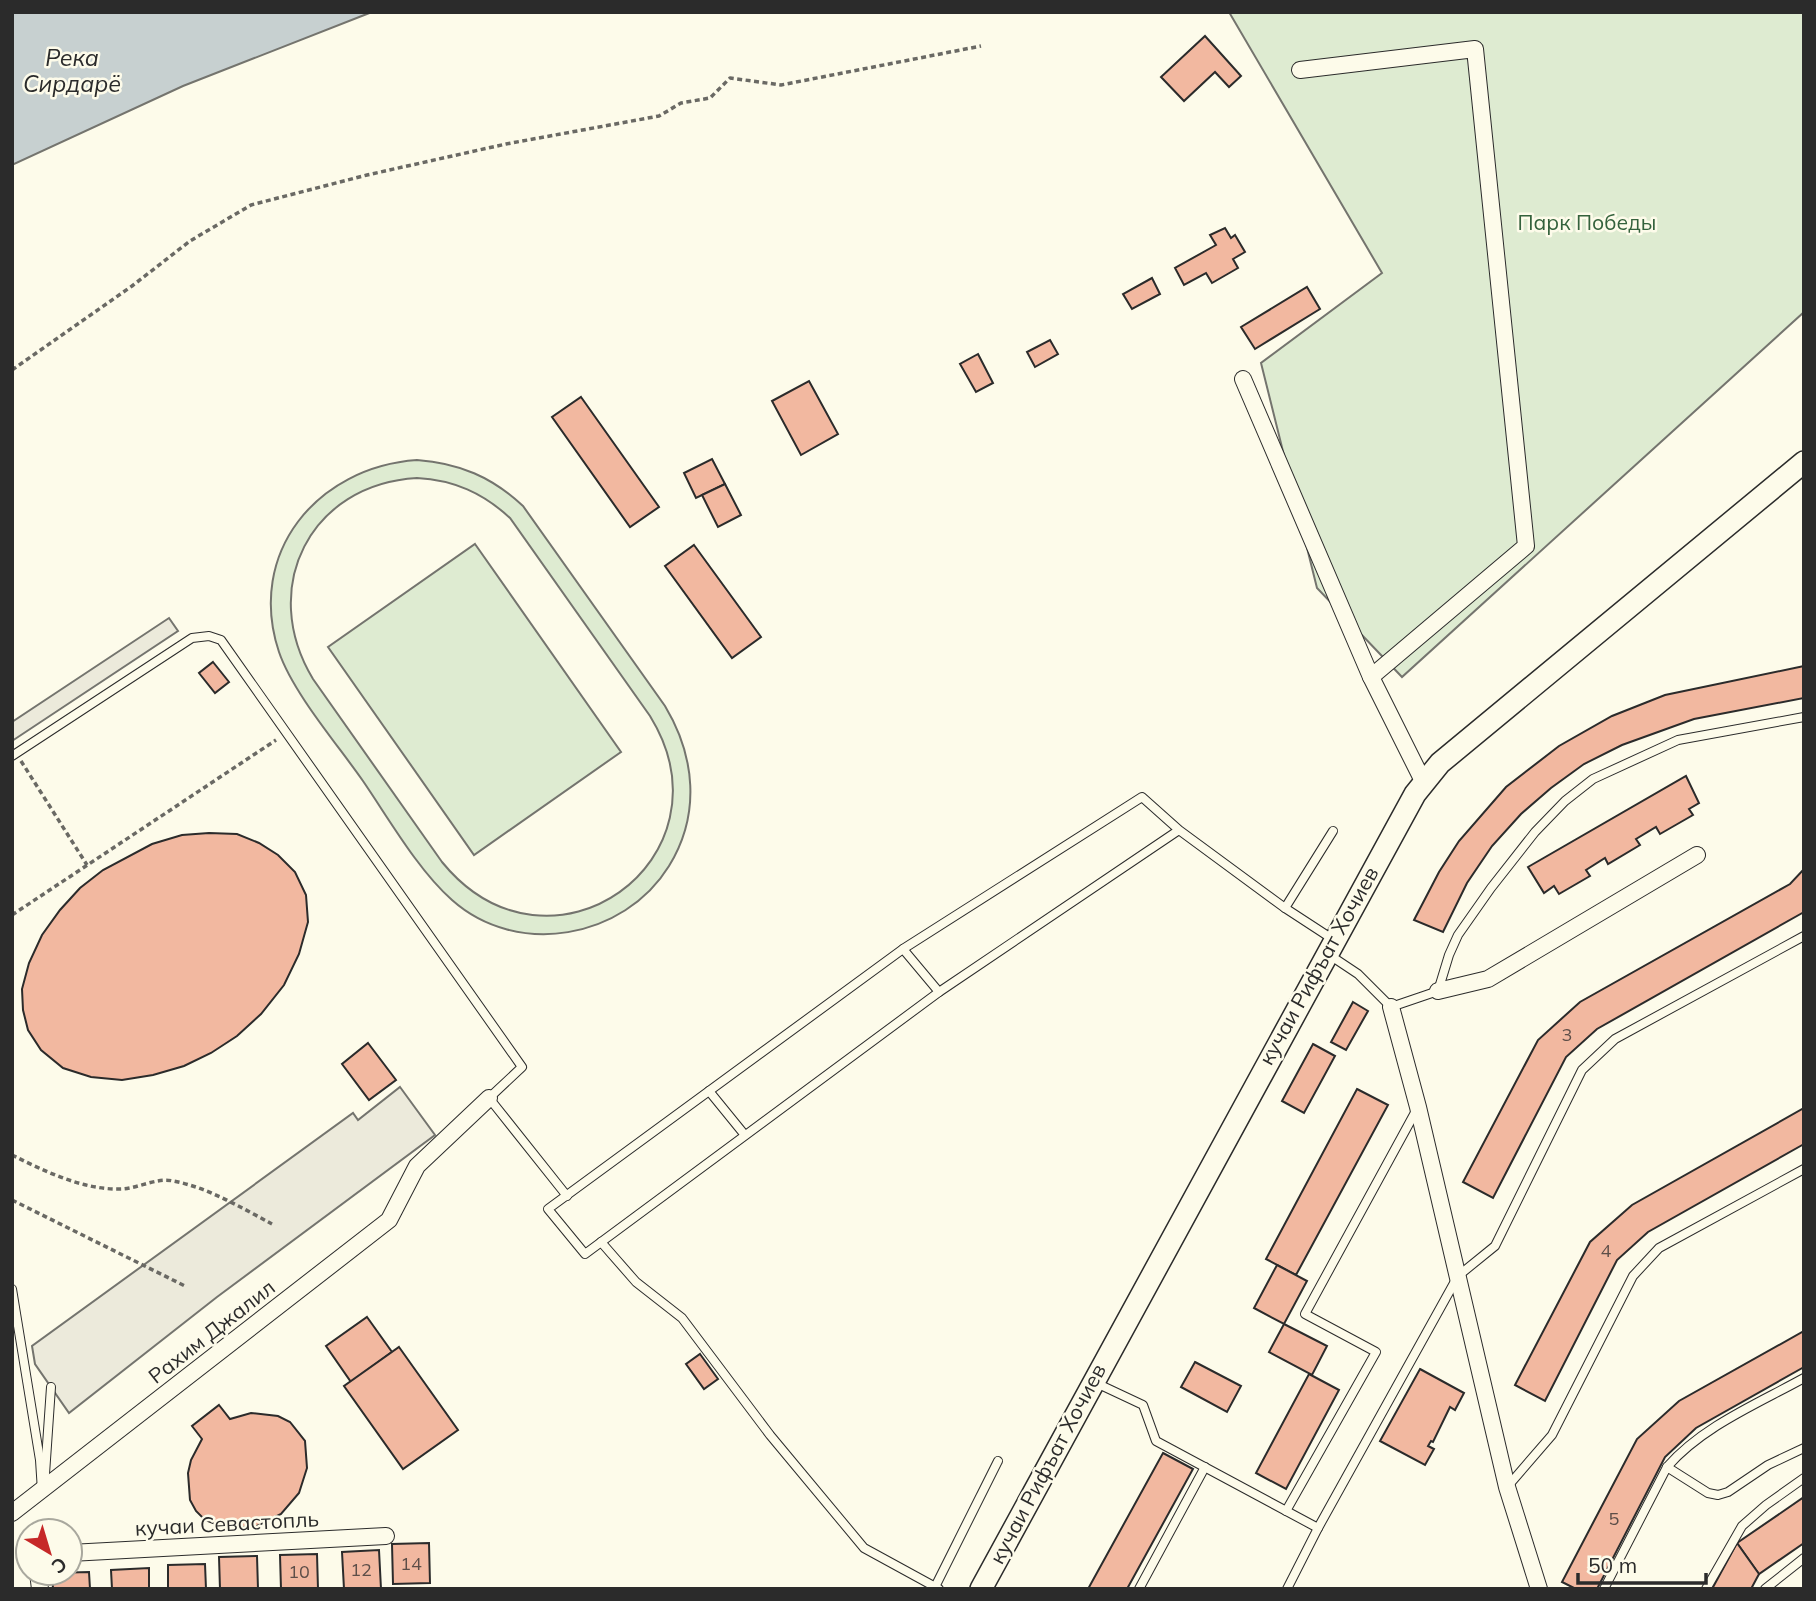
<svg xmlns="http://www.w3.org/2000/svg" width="1816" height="1601" viewBox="0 0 1816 1601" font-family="Mulish,sans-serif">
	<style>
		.green { fill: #deebd1; stroke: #74746e; stroke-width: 2; fill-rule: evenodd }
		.parking { fill: #eceadb; stroke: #74746e; stroke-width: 2 }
		.water { fill: #c7d0d0; stroke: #74746e; stroke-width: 2 }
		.building { fill: #f2b8a0; stroke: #2b2b2b; stroke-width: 2 }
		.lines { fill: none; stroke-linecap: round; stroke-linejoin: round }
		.lane-casing { stroke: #2b2b2b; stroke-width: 10 }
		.street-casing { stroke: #2b2b2b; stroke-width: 18 }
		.secondary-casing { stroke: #2b2b2b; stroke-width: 24 }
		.path { stroke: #6a6964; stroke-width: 3.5; stroke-dasharray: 5 3.5; stroke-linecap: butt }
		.lane { stroke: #fdfbea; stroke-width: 8 }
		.street { stroke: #fdfbea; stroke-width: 16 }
		.secondary { stroke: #fdfbea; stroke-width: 21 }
		.labels { text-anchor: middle; stroke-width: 5; stroke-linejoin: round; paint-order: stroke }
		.number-label { font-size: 18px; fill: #5d4e48 }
		.park-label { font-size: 21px; fill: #34623c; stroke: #fdfbea }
		.street-label { font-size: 21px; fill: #2b2b2b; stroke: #fdfbea }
		.water-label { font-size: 23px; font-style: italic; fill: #2b2b2b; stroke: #fdfbea }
	</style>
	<rect width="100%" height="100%" fill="#fdfbea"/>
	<g class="green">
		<path d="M1229 12H1804V312L1402 677 1317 588 1261 363 1382 273Z"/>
		<path d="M417 460C459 463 492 477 523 506L665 706C695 756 701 814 669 866 624 939 517 958 452 900 418 870 389 819 363 781 338 745 293 693 279 652 246 553 317 467 417 460ZM417 478C454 480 483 493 510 518L650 716C738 859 550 994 442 862L313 679C258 588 310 484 417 478Z"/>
		<path d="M475 544 621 752 474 855 328 647Z"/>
	</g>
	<g class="parking">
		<path d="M169 618 178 631 12 741V722Z"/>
		<path d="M400 1087 435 1135 217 1297 69 1413 35 1364 32 1346 353 1113 358 1120Z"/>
	</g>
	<path class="water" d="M12 12H372L183 86 12 165Z"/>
	<g class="building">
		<path d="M1205 36 1241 76 1229 87 1215 72 1184 101 1161 77Z"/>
		<path d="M1225 228 1231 238 1235 235 1245 252 1233 259 1238 268 1212 283 1206 273 1184 285 1175 268 1216 245 1210 235Z"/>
		<path d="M1152 278 1160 294 1132 309 1123 294Z"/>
		<path d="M1307 287 1320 309 1255 349 1241 327Z"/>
		<path d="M1050 340 1058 354 1035 367 1027 352Z"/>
		<path d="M978 354 993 383 976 392 960 364Z"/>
		<path d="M809 381 838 434 801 455 772 401Z"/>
		<path d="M581 397 659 507 630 527 552 417Z"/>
		<path d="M712 459 725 484 696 498 684 473Z"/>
		<path d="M725 484 741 515 718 527 702 495Z"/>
		<path d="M694 545 761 637 732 658 665 566Z"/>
		<path d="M213 662 229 682 215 693 199 673Z"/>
		<path d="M1804 666V698L1694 719 1622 745 1584 764 1551 788 1521 814 1492 846 1467 883 1443 932 1414 920 1439 872 1459 841 1506 787 1559 746 1612 716 1665 695Z"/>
		<path d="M1686 776 1699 803 1689 809 1693 815 1660 834 1656 827 1636 839 1640 845 1608 864 1605 858 1586 870 1590 876 1559 894 1554 886 1544 893 1528 867Z"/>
		<path d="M209 833 237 834 259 843 278 855 295 872 306 895 308 922 299 954 284 985 261 1014 237 1036 211 1053 184 1066 153 1075 122 1080 91 1077 63 1068 41 1050 28 1030 23 1010 22 989 29 963 42 935 60 910 80 888 103 870 152 844 182 835Z"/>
		<path d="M1804 869V912L1597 1029 1566 1057 1493 1198 1463 1182 1538 1040 1580 1002 1790 884Z"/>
		<path d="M1353 1002 1368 1011 1346 1050 1331 1042Z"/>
		<path d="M368 1043 396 1080 369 1100 342 1064Z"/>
		<path d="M1313 1044 1335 1056 1304 1113 1282 1101Z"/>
		<path d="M1357 1089 1388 1105 1296 1275 1266 1259Z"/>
		<path d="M1804 1108V1144L1648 1232 1617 1260 1545 1401 1515 1385 1590 1242 1632 1205Z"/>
		<path d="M1277 1265 1307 1281 1284 1324 1254 1308Z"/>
		<path d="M367 1317 392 1352 351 1382 326 1346Z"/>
		<path d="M1284 1324 1327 1346 1312 1375 1269 1352Z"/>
		<path d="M1804 1331V1367L1696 1428 1665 1457 1597 1589H1576L1562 1582 1637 1439 1679 1401Z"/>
		<path d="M399 1347 458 1430 403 1469 344 1386Z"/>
		<path d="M700 1354 718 1379 704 1389 686 1364Z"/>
		<path d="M1195 1362 1241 1386 1227 1412 1181 1387Z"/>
		<path d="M1420 1369 1464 1393 1455 1410 1450 1407 1433 1442 1431 1441 1428 1446 1434 1449 1425 1465 1380 1441Z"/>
		<path d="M1309 1374 1339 1390 1286 1489 1256 1473Z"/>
		<path d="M219 1405 230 1419 251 1413 278 1416 290 1422 305 1441 307 1468 299 1493 281 1514 257 1526 231 1528 218 1525 205 1520 196 1511 190 1500 188 1473 191 1460 202 1439 192 1426Z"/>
		<path d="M1163 1453 1193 1469 1127 1589H1088Z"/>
		<path d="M1804 1497V1543L1759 1574 1737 1543Z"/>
		<path d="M429 1543 430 1583 393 1584 392 1544Z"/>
		<path d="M1737 1543 1759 1574 1751 1589H1712Z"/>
		<path d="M379 1550 381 1589H344L342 1552Z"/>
		<path d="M317 1554 318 1589H281L280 1555Z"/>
		<path d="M257 1556 258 1589H220L219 1557Z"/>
		<path d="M205 1564 206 1589H168V1565Z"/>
		<path d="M149 1568V1589H112L111 1570Z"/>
		<path d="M89 1572 90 1589H53L52 1573Z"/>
	</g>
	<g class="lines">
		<defs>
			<g id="lane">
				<path d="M12 756 192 638 209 636 221 640 522 1067 489 1098 567 1196"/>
				<path d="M1179 830 1142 797 903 949 548 1209 585 1254 939 992 1179 830 1285 908 1334 940"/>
				<path d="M1285 908 1333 831"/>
				<path d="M903 949 939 992"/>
				<path d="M1328 954 1358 974 1391 1007 1438 991 1449 955 1458 935 1491 888 1535 832 1565 801 1593 779 1678 740 1804 717"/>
				<path d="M709 1091 744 1134"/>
				<path d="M601 1242 636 1282 682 1318 770 1435 864 1548 939 1589"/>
				<path d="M12 1289 40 1460 42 1491"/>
				<path d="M1094 1382 1143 1405 1156 1441 1318 1528 1287 1589"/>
				<path d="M1667 1467C1703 1426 1757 1404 1804 1378"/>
				<path d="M45 1474 51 1387"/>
				<path d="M1508 1486 1552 1435 1633 1276 1659 1248 1804 1169"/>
				<path d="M1286 1511 1376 1352 1305 1314 1417 1109"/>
				<path d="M1318 1528 1458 1276 1495 1246 1582 1070 1615 1039 1804 936"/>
				<path d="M935 1587 998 1461"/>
				<path d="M1139 1589 1205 1467"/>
				<path d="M1604 1589 1667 1467 1708 1493 1718 1495 1728 1492 1768 1465 1804 1448"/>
				<path d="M1706 1589 1742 1526 1766 1505 1804 1478"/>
				<path d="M1765 1589 1804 1558"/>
			</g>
			<g id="street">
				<path d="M1300 70 1475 49 1526 546 1371 677 1424 783"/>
				<path d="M1243 379 1371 677"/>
				<path d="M1438 991 1488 979 1697 855"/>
				<path d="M1391 1007 1418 1107 1507 1487 1539 1589"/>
				<path d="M12 1513 389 1220 417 1166 489 1098"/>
				<path d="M70 1553 386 1536"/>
				<path d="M38 1573 40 1589"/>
			</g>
			<path id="secondary" d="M981 1589 1415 794 1440 763 1804 462"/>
		</defs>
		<use href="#lane" class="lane-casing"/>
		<use href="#street" class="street-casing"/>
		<use href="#secondary" class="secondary-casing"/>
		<g class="path">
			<path d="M12 370 132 286 190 241 251 205 367 175 506 144 659 116 681 103 710 98 730 78 781 85 981 46"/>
			<path d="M21 761 87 865"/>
			<path d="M12 915 276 740"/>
			<path d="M12 1155C44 1171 83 1190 120 1189 137 1189 157 1177 173 1181 207 1187 242 1208 272 1224"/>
			<path d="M12 1200 187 1287"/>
		</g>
		<use href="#lane" class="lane"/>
		<use href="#street" class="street"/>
		<use href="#secondary" class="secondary"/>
	</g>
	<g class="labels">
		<g class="number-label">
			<text x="1567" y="1041">3</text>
			<text x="1606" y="1257">4</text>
			<text x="1614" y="1525">5</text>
			<text x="411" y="1570">14</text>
			<text x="361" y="1576">12</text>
			<text x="299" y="1578">10</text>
		</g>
		<g class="park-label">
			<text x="1587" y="230">Парк Победы</text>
		</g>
		<g class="street-label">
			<text transform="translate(1319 966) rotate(-61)" y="7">кучаи Рифъат Хочиев</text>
			<text transform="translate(212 1332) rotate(-38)" y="7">Рахим Джалил</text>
			<text transform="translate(1048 1464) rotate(-62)" y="7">кучаи Рифъат Хочиев</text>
			<text transform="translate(227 1524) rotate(-3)" y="7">кучаи Севастопль</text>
		</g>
		<g class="water-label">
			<text x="72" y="66">Река<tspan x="72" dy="26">Сирдарё</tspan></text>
		</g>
	</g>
	<rect width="1816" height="1601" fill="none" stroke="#2b2b2b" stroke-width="28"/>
	<g transform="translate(49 1552) rotate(142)"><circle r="33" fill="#fdfbea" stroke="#a9a89e" stroke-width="2"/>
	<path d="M0-5L12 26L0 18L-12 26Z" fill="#c62828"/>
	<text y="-10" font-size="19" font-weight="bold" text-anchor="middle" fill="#2b2b2b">С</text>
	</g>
	<path d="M1578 1573v10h128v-10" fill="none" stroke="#2b2b2b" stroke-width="3.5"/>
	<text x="1588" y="1573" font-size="21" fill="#2b2b2b" stroke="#fdfbea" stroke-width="5" paint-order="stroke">50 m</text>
</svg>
